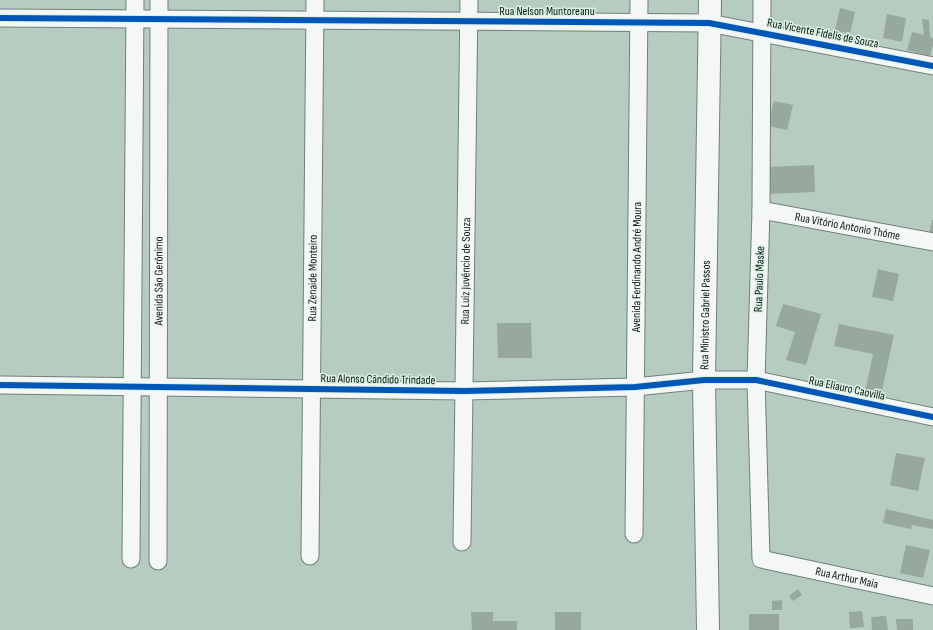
<svg xmlns="http://www.w3.org/2000/svg" width="933" height="630" viewBox="0 0 933 630" font-family="'Sofia Sans Condensed',sans-serif">
	<style>
		.building { fill: #97a89f }
		.lines { fill: none; stroke-linecap: round; stroke-linejoin: round }
		.street-casing { stroke: #708178; stroke-width: 19 }
		.secondary-casing { stroke: #708178; stroke-width: 24 }
		.street { stroke: #f4f7f6; stroke-width: 17 }
		.secondary { stroke: #f4f7f6; stroke-width: 22 }
		.cycleway-casing { stroke: #dcf1e5; stroke-width: 8 }
		.cycleway { stroke: #0057b8; stroke-width: 6 }
		.labels { text-anchor: middle; stroke-width: 3; stroke-linejoin: round; paint-order: stroke }
		.street-label { font-size: 12px; fill: #0b1a13; stroke: #dcf1e5 }
	</style>
	<rect width="100%" height="100%" fill="#b6ccc0"/>
	<g class="building">
		<path d="M840 8 855 12 850 34 835 30Z"/>
		<path d="M887 14 906 18 902 42 883 38Z"/>
		<path d="M922 19 929 20 930 37 933 38V45L930 56 907 50 912 32 924 35Z"/>
		<path d="M774 101 793 105 787 130 768 126Z"/>
		<path d="M814 165 815 192 769 194 768 167Z"/>
		<path d="M932 220H933V235L929 234Z"/>
		<path d="M878 269 899 274 893 301 872 297Z"/>
		<path d="M783 304 821 314 806 365 786 360 795 332 776 326Z"/>
		<path d="M497 323H531L532 358H498Z"/>
		<path d="M839 324 894 335 880 400 864 397 873 354 834 346Z"/>
		<path d="M896 453 925 458 918 491 890 485Z"/>
		<path d="M886 509 933 520V529L912 525 911 529 883 523Z"/>
		<path d="M906 545 930 550 923 578 900 573Z"/>
		<path d="M798 589 802 595 793 601 789 596Z"/>
		<path d="M782 600V610H772V601Z"/>
		<path d="M862 611 864 627 850 628 849 612Z"/>
		<path d="M471 612H493V621H517V630H472Z"/>
		<rect x="555" y="612" width="26" height="18"/>
		<rect x="749" y="614" width="30" height="16"/>
		<path d="M886 616 888 630H872L871 617Z"/>
		<path d="M896 619H913V630H897Z"/>
	</g>
	<g class="lines">
		<defs>
			<g id="street">
				<path id="s1" d="M762 0 761 210 756 380 761 559 933 596"/>
				<path d="M0 18 709 23 933 66"/>
				<path id="s2" d="M761 210 933 242"/>
				<path d="M0 385 464 391 635 387 704 380H756L933 417"/>
				<path id="s3" d="M634 534 639 0"/>
				<path id="s4" d="M462 542 469 0"/>
				<path id="s5" d="M310 556 315 0"/>
				<path d="M131 559 135 0"/>
				<path id="s6" d="M158 561 159 0"/>
			</g>
			<g id="secondary">
				<path id="s7" d="M708 630 704 380 710 0"/>
			</g>
		</defs>
		<use href="#street" class="street-casing"/>
		<use href="#secondary" class="secondary-casing"/>
		<use href="#street" class="street"/>
		<use href="#secondary" class="secondary"/>
		<defs>
			<g id="cycleway">
				<path d="M0 18 709 23 933 66"/>
				<path d="M0 385 464 391 635 387 704 380H756L933 417"/>
			</g>
		</defs>
		<use href="#cycleway" class="cycleway-casing"/>
		<use href="#cycleway" class="cycleway"/>
	</g>
	<g class="labels">
		<g class="street-label">
			<text x="547" y="15">Rua Nelson Muntoreanu</text>
			<text transform="translate(823 33) rotate(11)" y="4">Rua Vicente Fidelis de Souza</text>
			<text dy="4" stroke="none"><textPath href="#s2" startOffset="88">Rua Vitório Antonio Thóme</textPath></text>
			<text dy="4" stroke="none"><textPath href="#s3" startOffset="267">Avenida Ferdinando André Moura</textPath></text>
			<text dy="4" stroke="none"><textPath href="#s4" startOffset="271">Rua Luiz Juvêncio de Souza</textPath></text>
			<text dy="4" stroke="none"><textPath href="#s5" startOffset="278">Rua Zenaide Monteiro</textPath></text>
			<text transform="translate(759 279) rotate(-88)" y="4">Rua Paulo Maske</text>
			<text dy="4" stroke="none"><textPath href="#s6" startOffset="280">Avenida São Gerônimo</textPath></text>
			<text dy="4" stroke="none"><textPath href="#s7" startOffset="315">Rua Ministro Gabriel Passos</textPath></text>
			<text transform="translate(378 379) rotate(1)" y="4">Rua Alonso Cândido Trindade</text>
			<text transform="translate(847 388) rotate(12)" y="4">Rua Eliauro Caovilla</text>
			<text dy="4" stroke="none"><textPath href="#s1" startOffset="647">Rua Arthur Maia</textPath></text>
		</g>
	</g>
</svg>
